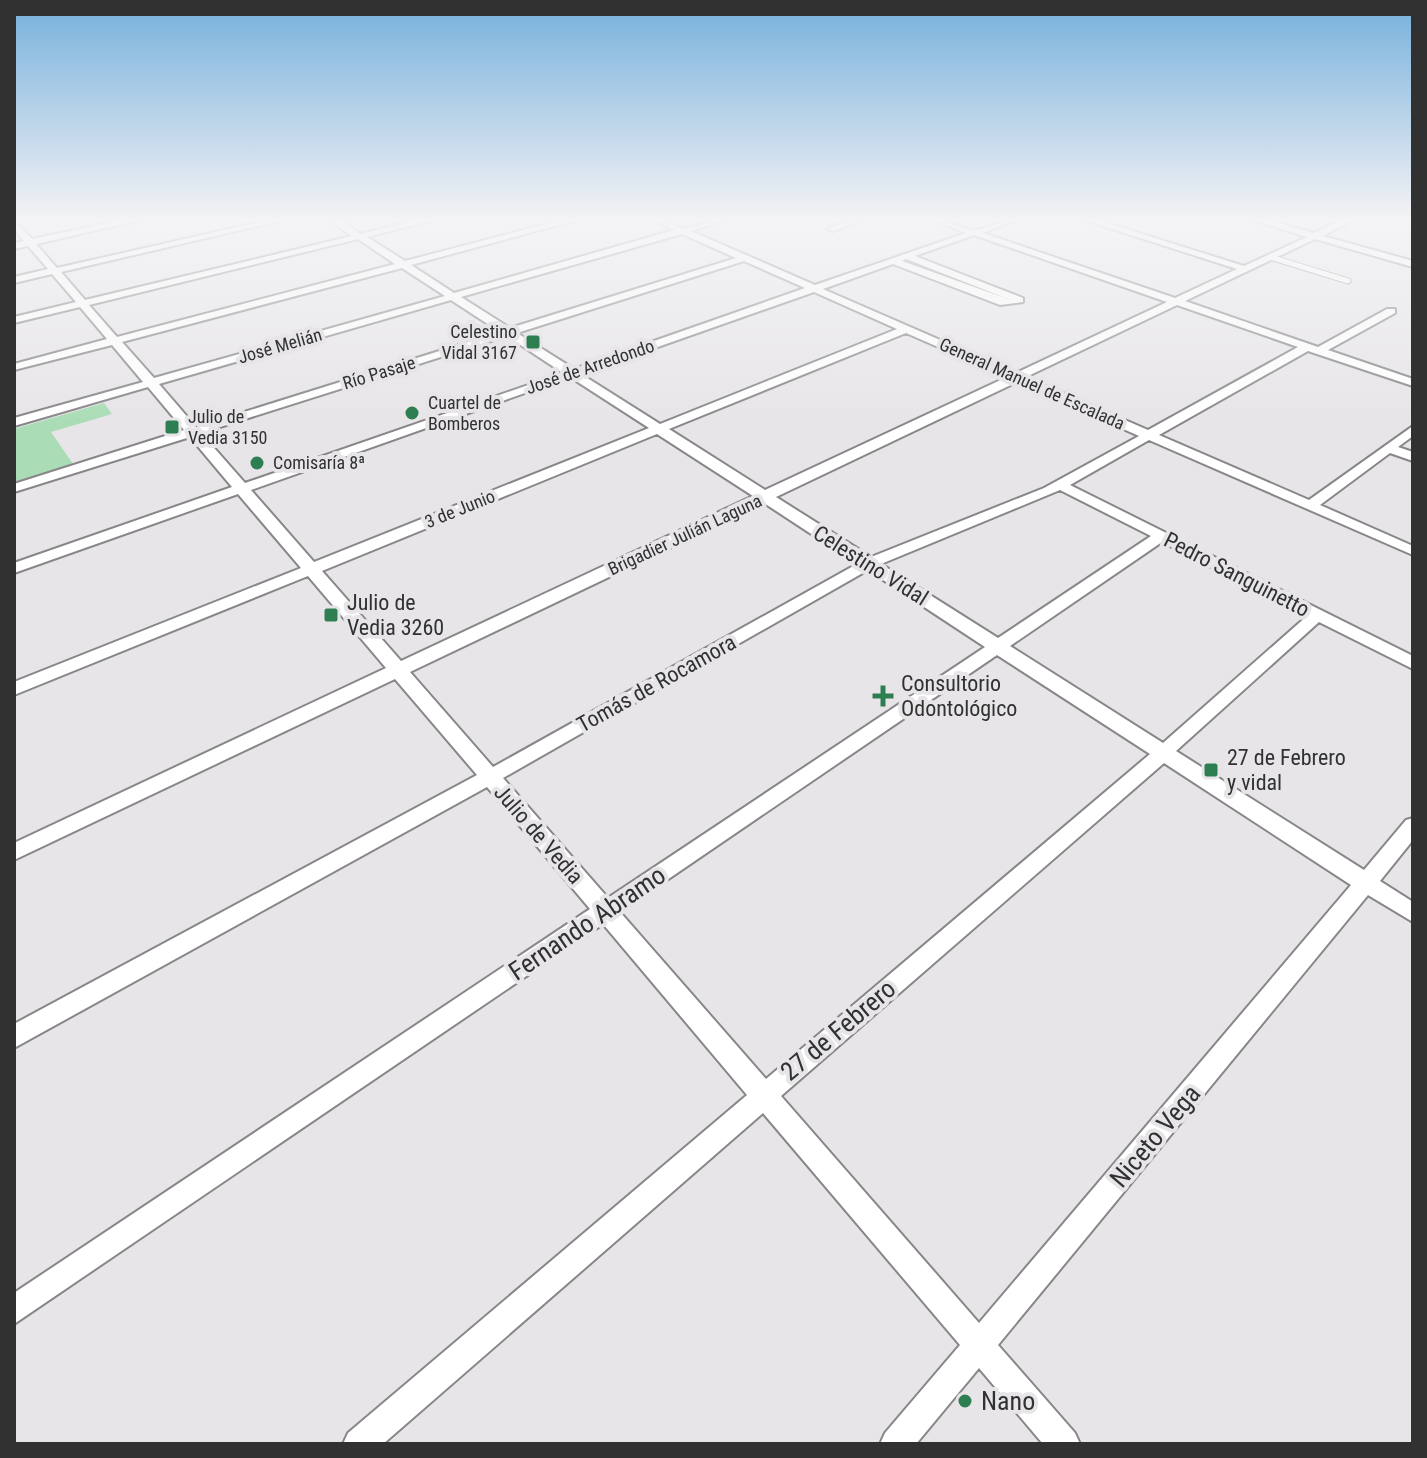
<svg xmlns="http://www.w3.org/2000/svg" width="1427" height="1458" viewBox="0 0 1427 1458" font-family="'Roboto Condensed',sans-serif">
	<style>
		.green { fill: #aaddb5 }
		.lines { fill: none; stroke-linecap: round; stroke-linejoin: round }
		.lane-casing { stroke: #888689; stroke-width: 7 }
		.street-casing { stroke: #888689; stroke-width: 4 }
		.lane { stroke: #fff; stroke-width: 5 }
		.street { fill: #fff; fill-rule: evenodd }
		.poi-dot { fill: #2d7f51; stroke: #e7e5e8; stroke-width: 3 }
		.labels { text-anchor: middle; stroke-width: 8; stroke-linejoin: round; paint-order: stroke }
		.far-poi-label { font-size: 18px; fill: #313132; stroke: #e7e5e8; text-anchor: start }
		.far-street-label { font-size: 18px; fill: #313132; stroke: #e7e5e8 }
		.street-label { font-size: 22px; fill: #313132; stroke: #e7e5e8 }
		.poi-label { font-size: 22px; fill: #313132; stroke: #e7e5e8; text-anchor: start }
		.near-street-label { font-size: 26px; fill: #313132; stroke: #e7e5e8 }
		.near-poi-label { font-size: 26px; fill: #313132; stroke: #e7e5e8; text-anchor: start }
	</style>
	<rect width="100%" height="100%" fill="#e7e5e8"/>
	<path class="green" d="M104 403 112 414 51 432 73 464 14 483V429Z"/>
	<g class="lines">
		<defs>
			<path id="lane" d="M1270 257 1348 281"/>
			<g id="street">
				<path d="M137 217H154L36 244 57 268 281 217H297L61 272 85 300 352 236 325 217H335L361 234 429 217H444L367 237 405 261 573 217H588L411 265 454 293 674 230 647 217C661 217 672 227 684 228 701 228 717 217 735 217L691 231 815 285 966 233 925 217C942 217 958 229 974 230 989 230 1005 217 1023 217L983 233 1175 298 1237 269 1075 217H1088L1244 266 1307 237 1243 217H1257L1314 233 1348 217H1359L1323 236 1413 261V267L1315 239 1185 301 1318 347 1387 309H1395V313L1328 350 1413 379V386L1308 351 1159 435 1309 500 1413 426V436L1398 447 1413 452V461L1390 453 1320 505 1413 546V555L1149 440 1070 485 1413 656V669L1319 622 1176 751 1364 870 1406 820 1413 818V840L1380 881 1413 902V922L1368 895 998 1345 1075 1433 1080 1444H1043L979 1368 916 1444H880L885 1433 960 1345 763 1113 383 1444H343L348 1433 747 1095 603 924 14 1324V1293L590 909 487 787 14 1048V1024L477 775 395 679 14 860V843L386 668 308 576 14 695V682L301 568 238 494 14 573V563L232 487 190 437 14 492V484L184 430 148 387 14 426V418L143 382 112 345 14 370V364L107 339 80 307 14 323V317L76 302 52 274 14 283V277L48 269 28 246 14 249V243L24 241 14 229V221L32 239ZM682 234 736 258 510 328 461 297ZM974 235 1167 302 1016 373 823 289 893 264 1000 305 1023 302V298L915 256ZM358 239 395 264 117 337 89 305ZM906 259 1008 299 902 261ZM744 261 805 288 574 369 517 333ZM402 268 445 296 154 378 122 342ZM814 292 897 329 660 424 581 374ZM451 300 500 332 196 427 159 384ZM1177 305 1298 347 1148 430 1026 377ZM906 333 1007 377 765 490 669 429ZM507 336 563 373 245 483 201 433ZM570 377 649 428 314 562 251 490ZM1017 382 1139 436 1044 488 871 557 776 497ZM657 434 753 496 401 661 322 571ZM1060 490 1151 536 998 638 881 564ZM764 503 857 564 493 767 410 672ZM1162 542 1307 616 1163 743 1010 646ZM868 570 985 647 608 898 503 778ZM997 655 1150 754 766 1079 620 912ZM1164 763 1351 885 979 1323 781 1096Z"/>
				<path d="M858 217H871L834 231 827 229Z"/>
			</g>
		</defs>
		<use href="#lane" class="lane-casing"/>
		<use href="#street" class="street-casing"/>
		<use href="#lane" class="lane"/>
		<use href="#street" class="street"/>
	</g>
	<linearGradient id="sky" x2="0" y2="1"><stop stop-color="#76b0dc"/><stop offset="0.52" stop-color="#f4f3f5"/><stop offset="1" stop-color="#f4f3f5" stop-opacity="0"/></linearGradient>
	<rect width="1427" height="421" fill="url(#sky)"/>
	<g class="poi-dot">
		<rect x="525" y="334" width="16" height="16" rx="4"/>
		<circle cx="412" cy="413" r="8"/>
		<rect x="164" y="419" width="16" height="16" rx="4"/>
		<circle cx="257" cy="463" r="8"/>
		<rect x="323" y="607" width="16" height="16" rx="4"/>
		<path d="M879 684h8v8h8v8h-8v8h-8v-8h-8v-8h8z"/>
		<rect x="1203" y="762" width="16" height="16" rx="4"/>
		<circle cx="965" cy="1401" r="8"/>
	</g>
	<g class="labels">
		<g class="far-poi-label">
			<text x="517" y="338" text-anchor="end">Celestino<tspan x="517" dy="21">Vidal 3167</tspan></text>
			<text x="428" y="409">Cuartel de<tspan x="428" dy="21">Bomberos</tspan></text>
			<text x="188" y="423">Julio de<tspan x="188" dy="21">Vedia 3150</tspan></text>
			<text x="273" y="469">Comisaría 8ª</text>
		</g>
		<g class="far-street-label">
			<text transform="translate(280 346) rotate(-16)" y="6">José Melián</text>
			<text transform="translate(590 367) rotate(-19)" y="6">José de Arredondo</text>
			<text transform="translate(379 373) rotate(-17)" y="6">Río Pasaje</text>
			<text transform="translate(1032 384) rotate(24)" y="6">General Manuel de Escalada</text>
			<text transform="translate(460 509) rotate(-22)" y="6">3 de Junio</text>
			<text transform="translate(685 535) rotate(-25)" y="6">Brigadier Julián Laguna</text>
		</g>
		<g class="street-label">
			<text transform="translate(871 565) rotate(32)" y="8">Celestino Vidal</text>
			<text transform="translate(1237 574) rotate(27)" y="8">Pedro Sanguinetto</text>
			<text transform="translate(656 683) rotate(-29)" y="8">Tomás de Rocamora</text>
			<text transform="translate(539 834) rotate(49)" y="8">Julio de Vedia</text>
		</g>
		<g class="poi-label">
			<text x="347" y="610">Julio de<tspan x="347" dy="25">Vedia 3260</tspan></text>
			<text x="901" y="691">Consultorio<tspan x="901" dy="25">Odontológico</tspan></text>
			<text x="1227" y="765">27 de Febrero<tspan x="1227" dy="25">y vidal</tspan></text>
		</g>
		<g class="near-street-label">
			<text transform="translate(587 923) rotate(-34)" y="9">Fernando Abramo</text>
			<text transform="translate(838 1030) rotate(-40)" y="9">27 de Febrero</text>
			<text transform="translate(1155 1136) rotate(-50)" y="9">Niceto Vega</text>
		</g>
		<g class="near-poi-label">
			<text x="981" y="1410">Nano</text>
		</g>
	</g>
	<rect width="1427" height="1458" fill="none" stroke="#313132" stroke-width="32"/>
</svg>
